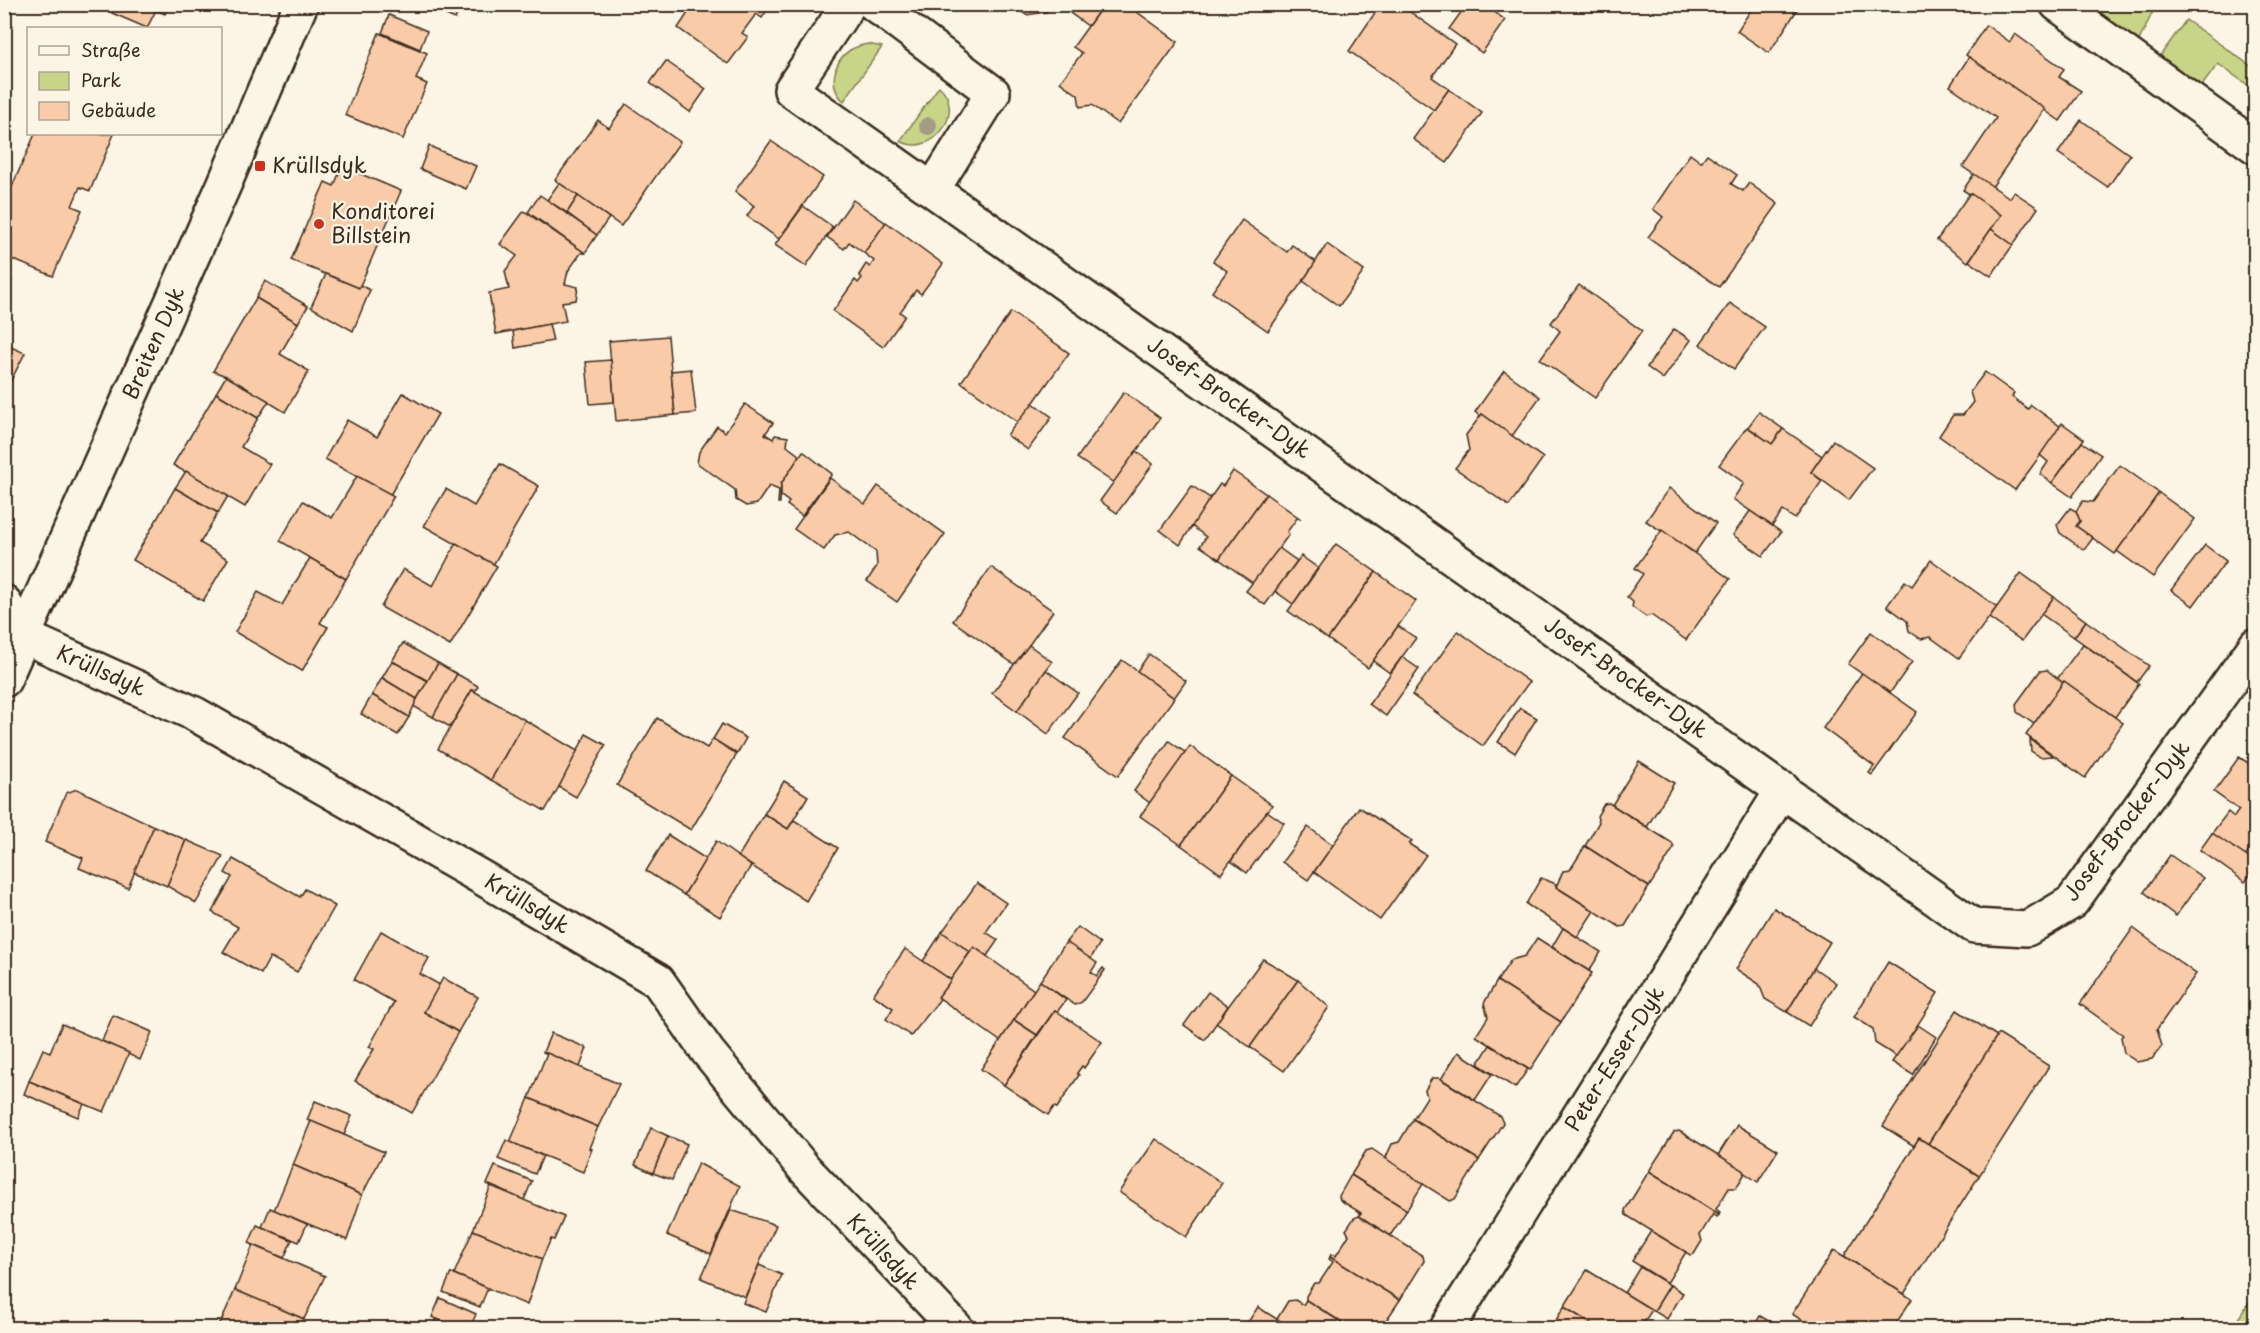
<svg xmlns="http://www.w3.org/2000/svg" width="2260" height="1333" viewBox="0 0 2260 1333" font-family="'Playpen Sans',sans-serif">
	<style>
		.green { fill: #c8d488; stroke: #827f53; stroke-width: 1.5 }
		.building { fill: #f9cba8; stroke: #3b2a1e; stroke-width: 1.5 }
		.lines { fill: none; stroke-linecap: round; stroke-linejoin: round }
		.minor-casing { stroke: #3b2a1e; stroke-width: 38 }
		.minor { stroke: #fcf5e5; stroke-width: 33 }
		.tree { fill: #a59c86 }
		.poi-dot { fill: #c8321e; stroke: #fcf5e5; stroke-width: 2 }
		.labels { text-anchor: middle; stroke-width: 4.5; stroke-linejoin: round; paint-order: stroke }
		.poi-label { font-size: 21px; fill: #3b2a1e; stroke: #fcf5e5; text-anchor: start }
		.street-label { font-size: 21px; fill: #3b2a1e; stroke: #fcf5e5 }
	</style>
	<rect width="100%" height="100%" fill="#fcf5e5"/>
	<filter id="ink" filterUnits="userSpaceOnUse"><feTurbulence type="fractalNoise" baseFrequency=".0167" numOctaves="2"/><feDisplacementMap in="SourceGraphic" scale="12" xChannelSelector="R" yChannelSelector="G"/><feConvolveMatrix kernelMatrix="1 2 1 2 8 2 1 2 1" color-interpolation-filters="sRGB"/></filter>
	<g filter="url(#ink)">
		<g class="green">
			<path d="M2079 5H2156L2137 45Z"/>
			<path d="M2186 20 2255 69V90L2218 64 2198 91 2157 60Z"/>
			<path d="M868 44 882 47 844 101C828 88 833 61 850 50 855 47 862 45 868 44Z"/>
			<path d="M939 86C967 111 933 159 900 141Z"/>
			<path d="M2255 1293V1328H2232Z"/>
		</g>
		<g class="building">
			<path d="M116 4H169L165 14 156 10 147 28 112 13Z"/>
			<path d="M421 4H462L455 19Z"/>
			<path d="M688 4H771L762 18 756 14 742 33 748 37 728 64 678 28 692 7Z"/>
			<path d="M1011 4H1052L1046 12 1026 15Z"/>
			<path d="M1077 4H1104L1088 26 1070 13Z"/>
			<path d="M1104 4H1126L1178 42 1118 124 1092 105 1080 107 1078 95 1060 82 1082 53 1073 47Z"/>
			<path d="M1381 4H1399L1455 44 1432 77 1449 89 1434 110 1349 51Z"/>
			<path d="M1467 4H1484L1505 20 1482 53 1449 29Z"/>
			<path d="M1755 4H1801L1769 53 1737 31Z"/>
			<path d="M389 15 427 31 420 49 382 33Z"/>
			<path d="M1986 25 2010 42 2015 34 2064 69 2059 77 2081 91 2060 121 1966 55Z"/>
			<path d="M379 33 427 53 416 79 427 84 403 139 345 115Z"/>
			<path d="M1969 57 2045 109 1992 187 1963 167 1996 118 1950 86Z"/>
			<path d="M666 61 706 89 690 112 650 83Z"/>
			<path d="M1449 89 1482 113 1447 163 1413 139Z"/>
			<path d="M626 104 680 142 621 226 555 180 598 120 609 128Z"/>
			<path d="M2081 120 2130 155 2108 187 2058 153Z"/>
			<path d="M35 134H114L90 191 80 187 72 206 82 210 53 276 4 256V205Z"/>
			<path d="M771 141 823 177 779 239 747 216 754 206 735 191Z"/>
			<path d="M429 146 476 166 466 189 420 169Z"/>
			<path d="M1690 154 1701 162 1707 154 1737 175 1731 184 1743 191 1749 183 1778 204 1719 287 1648 237 1663 217 1653 209Z"/>
			<path d="M342 166 401 191 359 288 291 260 325 182 334 186Z"/>
			<path d="M1974 174 2010 198 2014 192 2038 208 2013 245 1991 229 2001 215 1963 190Z"/>
			<path d="M559 183 578 196 567 213 547 200Z"/>
			<path d="M1970 193 2001 215 1968 262 1937 240Z"/>
			<path d="M540 195 597 235 585 253 528 212Z"/>
			<path d="M578 196 609 218 597 235 567 213Z"/>
			<path d="M853 200 886 223 864 253 849 242 844 249 827 237Z"/>
			<path d="M803 206 833 227 806 266 775 245Z"/>
			<path d="M524 211 585 253H581L568 271 565 284 578 287 576 300 562 302 566 321 496 334 489 293 509 289 505 271 517 256 500 244Z"/>
			<path d="M1242 220 1287 252 1292 245 1316 262 1268 331 1212 292 1227 271 1213 261Z"/>
			<path d="M886 222 943 264 921 294 916 290 900 312 905 316 883 347 833 311 855 280 858 283 862 278 859 275 866 264 870 267 874 261 864 253Z"/>
			<path d="M1991 229 2013 245 1991 276 1969 261Z"/>
			<path d="M1327 244 1364 271 1339 306 1303 281Z"/>
			<path d="M326 274 359 288 360 285 370 290 353 331 311 307Z"/>
			<path d="M4 278 12 281 4 300Z"/>
			<path d="M265 281 308 306 298 323 256 298Z"/>
			<path d="M1579 285 1642 331 1595 398 1540 359 1560 331 1551 323Z"/>
			<path d="M256 298 298 323 280 354 309 371 285 412 226 376 213 371Z"/>
			<path d="M1730 303 1765 327 1734 369 1700 344Z"/>
			<path d="M1011 312 1069 353 1019 423 961 382Z"/>
			<path d="M549 324 553 341 515 348 513 331Z"/>
			<path d="M1674 329 1691 340 1663 379 1647 367Z"/>
			<path d="M668 336 675 415 616 421 609 341Z"/>
			<path d="M4 344 25 353 4 394Z"/>
			<path d="M611 360 614 402 590 404 586 362Z"/>
			<path d="M691 369 696 413 675 415 671 371Z"/>
			<path d="M1504 371 1540 397 1512 436 1482 414 1480 416 1475 412Z"/>
			<path d="M1985 372 2014 393 2012 397 2028 409 2031 405 2061 427 2015 490 1939 436 1953 415H1963L1973 402 1970 392Z"/>
			<path d="M226 376 269 401 258 418 216 393Z"/>
			<path d="M1124 392 1160 418 1114 483 1077 458Z"/>
			<path d="M216 393 258 418 241 447 270 464 245 507 173 465Z"/>
			<path d="M403 393 438 414 390 495 325 459 347 420 377 437Z"/>
			<path d="M1033 403 1052 417 1028 450 1007 435Z"/>
			<path d="M745 404 773 423 765 434 773 439 775 435 788 437 787 446 800 456 781 484 780 503H778L779 490 769 486 757 504 746 506 736 500 735 490 697 463 699 452 717 426 725 432Z"/>
			<path d="M1759 412 1783 429 1772 444 1748 427Z"/>
			<path d="M1482 414 1543 458 1509 506 1455 468 1469 450 1466 435Z"/>
			<path d="M2062 423 2084 439 2052 483 2040 474 2048 462 2040 455Z"/>
			<path d="M1747 427 1772 444 1783 429 1822 456 1811 472 1822 481 1795 519 1783 511 1772 526 1733 499 1744 483 1719 465Z"/>
			<path d="M1833 440 1873 468 1849 500 1811 472Z"/>
			<path d="M2082 442 2101 455 2072 497 2052 483Z"/>
			<path d="M803 451 832 474 802 516 787 505 789 502 781 496V484Z"/>
			<path d="M1136 451 1153 464 1117 513 1100 501Z"/>
			<path d="M500 464 539 486 493 565 424 526 446 489 474 506Z"/>
			<path d="M2120 465 2159 493 2115 554 2076 526 2080 521 2076 511 2083 501 2093 502Z"/>
			<path d="M186 471 228 496 218 513 175 488Z"/>
			<path d="M1233 471 1266 494 1219 559 1200 546 1206 537 1193 527 1184 535 1220 484 1223 486Z"/>
			<path d="M357 476 394 496 346 579 280 541 303 501 332 518Z"/>
			<path d="M830 478 865 504 878 486 945 534 897 602 867 581 877 566 876 552 849 532 835 535 824 550 794 529Z"/>
			<path d="M1192 486 1210 498 1180 545 1160 530Z"/>
			<path d="M175 488 218 513 200 543 228 559 203 601 133 560Z"/>
			<path d="M1669 488 1716 523 1695 553 1646 521Z"/>
			<path d="M2159 493 2195 519 2153 577 2117 551Z"/>
			<path d="M1266 494 1301 519 1297 518 1287 532 1289 534 1254 584 1219 559Z"/>
			<path d="M2070 508 2076 511 2080 521 2076 526 2093 538 2084 550 2060 533 2057 525Z"/>
			<path d="M1750 511 1781 532 1763 556 1733 535Z"/>
			<path d="M1662 530 1730 579 1686 640 1651 615 1646 617 1632 607 1633 602 1627 597 1643 574 1635 568Z"/>
			<path d="M456 543 497 566 450 646 381 607 403 569 433 586Z"/>
			<path d="M1336 544 1376 572 1328 639 1288 611Z"/>
			<path d="M2205 545 2226 561 2193 606 2171 590Z"/>
			<path d="M1279 548 1297 561 1265 605 1246 591Z"/>
			<path d="M1301 556 1318 568 1293 604 1275 591Z"/>
			<path d="M310 558 346 579 320 623 328 627 302 671 235 632 258 592 282 605Z"/>
			<path d="M1931 560 1997 607 1959 658 1930 637 1921 639 1909 631 1907 621 1887 606 1905 581 1912 586Z"/>
			<path d="M991 567 1053 611 1015 665 953 621Z"/>
			<path d="M1376 572 1416 601 1368 668 1328 639Z"/>
			<path d="M2021 573 2054 597 2022 641 1989 618Z"/>
			<path d="M2054 597 2086 621 2074 637 2041 614Z"/>
			<path d="M2086 621 2149 666 2137 682 2074 637Z"/>
			<path d="M1398 626 1416 638 1390 673 1373 661Z"/>
			<path d="M1458 631 1529 682 1483 746 1412 695Z"/>
			<path d="M1871 632 1912 662 1890 693 1848 664Z"/>
			<path d="M403 643 438 663 428 681 392 661Z"/>
			<path d="M2083 644 2139 684 2115 717 2064 681 2063 683 2057 679Z"/>
			<path d="M1029 645 1052 662 1017 711 992 693Z"/>
			<path d="M1149 654 1186 681 1174 698 1137 671Z"/>
			<path d="M1402 657 1419 669 1386 716 1369 704Z"/>
			<path d="M1122 660 1174 698 1118 776 1065 738Z"/>
			<path d="M392 661 428 681 417 699 382 678Z"/>
			<path d="M438 663 457 674 433 717 413 706Z"/>
			<path d="M1046 670 1078 693 1048 734 1017 711Z"/>
			<path d="M2047 670 2063 683 2034 724 2017 712 2016 704 2040 671Z"/>
			<path d="M1862 673 1917 712 1872 775 1869 773 1874 766 1823 728Z"/>
			<path d="M457 674 478 686 475 691 472 690 450 727 433 717Z"/>
			<path d="M382 678 417 699 409 717 372 695Z"/>
			<path d="M2064 681 2123 723 2085 778 2026 735Z"/>
			<path d="M472 690 525 720 491 780 438 749Z"/>
			<path d="M372 695 409 717 398 735 361 714Z"/>
			<path d="M1520 708 1537 718 1515 753 1498 742Z"/>
			<path d="M657 718 707 748 713 739 737 754 691 830 617 785Z"/>
			<path d="M525 720 579 752 545 811 491 780Z"/>
			<path d="M722 724 746 738 737 754 713 739Z"/>
			<path d="M586 734 606 745 576 797 559 787Z"/>
			<path d="M2030 739 2053 756 2040 757 2031 751Z"/>
			<path d="M1169 741 1186 753 1150 803 1134 791Z"/>
			<path d="M1190 746 1231 776 1181 845 1140 816Z"/>
			<path d="M2239 757 2256 768V842L2245 857 2212 833 2228 812 2234 817 2239 810 2214 792Z"/>
			<path d="M1639 761 1674 783 1647 827 1612 805Z"/>
			<path d="M1231 776 1272 805 1221 874 1181 845Z"/>
			<path d="M784 781 808 796 788 829 764 814Z"/>
			<path d="M77 789 154 826 128 888 79 868 83 858 45 842 66 793Z"/>
			<path d="M1609 803 1672 843 1674 848 1649 887 1585 846 1599 822 1597 816 1604 804Z"/>
			<path d="M1359 807 1412 841 1409 844 1426 855 1380 920 1314 872Z"/>
			<path d="M1267 811 1284 823 1247 873 1231 861Z"/>
			<path d="M764 814 788 829 794 820 838 848 806 901 738 857Z"/>
			<path d="M154 826 186 840 167 886 134 872Z"/>
			<path d="M1308 827 1333 845 1308 880 1282 862Z"/>
			<path d="M2212 833 2256 863V867L2245 882 2200 850Z"/>
			<path d="M668 835 706 859 684 895 646 871Z"/>
			<path d="M186 840 223 856 196 903 167 886Z"/>
			<path d="M716 841 751 866 720 917 684 895Z"/>
			<path d="M1585 846 1649 887 1625 926 1620 927 1556 887 1563 871 1570 870Z"/>
			<path d="M2170 855 2203 878 2176 916 2144 892Z"/>
			<path d="M233 859 300 897 305 889 335 906 297 972 270 957 261 974 223 952 238 927 212 912 232 877 225 873Z"/>
			<path d="M1541 878 1556 884V887L1594 911 1577 937 1526 904Z"/>
			<path d="M977 883 1006 903 986 932 998 940 987 956 974 947 970 952 942 932Z"/>
			<path d="M1774 908 1830 942 1787 1012 1765 999 1759 984 1736 969Z"/>
			<path d="M1078 927 1100 943 1090 960 1066 942Z"/>
			<path d="M1563 928 1601 952 1589 971 1552 947Z"/>
			<path d="M2133 928 2196 974 2157 1029 2162 1046 2152 1059 2137 1062 2124 1053 2121 1037 2123 1035 2080 1004Z"/>
			<path d="M381 931 429 958 420 974 440 985 424 1012 458 1032 412 1113 355 1081 374 1049 369 1047 394 1002 354 980Z"/>
			<path d="M942 932 970 952 951 980 923 961Z"/>
			<path d="M1537 938 1592 973 1561 1022 1497 981 1511 960 1525 956Z"/>
			<path d="M1066 942 1097 963 1091 972 1097 976 1103 968 1105 970 1082 1002 1075 1005 1040 981Z"/>
			<path d="M974 947 1034 990 1000 1041 938 997Z"/>
			<path d="M905 949 951 980 938 997 940 999 911 1036 886 1019 893 1008 873 995Z"/>
			<path d="M1263 959 1298 980 1250 1047 1216 1023Z"/>
			<path d="M1888 962 1938 993 1897 1057 1875 1043 1873 1029 1854 1017Z"/>
			<path d="M1814 968 1836 983 1809 1026 1787 1012Z"/>
			<path d="M443 978 478 997 458 1032 424 1012Z"/>
			<path d="M1298 980 1329 1007 1284 1071 1250 1047Z"/>
			<path d="M1040 981 1066 1000 1057 1012 1055 1010 1037 1035 1014 1020Z"/>
			<path d="M1497 981 1561 1022 1530 1070 1476 1036 1488 1017 1484 1003Z"/>
			<path d="M1208 992 1228 1006 1205 1040 1184 1025Z"/>
			<path d="M1055 1010 1102 1042 1084 1068 1082 1066 1077 1073 1079 1075 1057 1108 1054 1107 1048 1115 1004 1085Z"/>
			<path d="M1957 1010 1997 1036 1928 1144 1919 1138 1914 1146 1883 1126Z"/>
			<path d="M113 1015 152 1032 140 1060 102 1041Z"/>
			<path d="M1014 1020 1037 1035 1004 1085 981 1069Z"/>
			<path d="M62 1024 129 1053 104 1112 29 1081 43 1049 50 1052Z"/>
			<path d="M1918 1025 1936 1037 1913 1075 1892 1062Z"/>
			<path d="M551 1033 587 1048 580 1067 543 1052Z"/>
			<path d="M1998 1034 2049 1066 1979 1176 1928 1144Z"/>
			<path d="M1490 1045 1528 1069 1515 1088 1478 1064Z"/>
			<path d="M1458 1052 1492 1074 1475 1100 1441 1079Z"/>
			<path d="M547 1053 619 1084 598 1127 529 1098Z"/>
			<path d="M1432 1078H1439L1500 1116 1503 1123 1479 1160 1413 1119 1427 1097 1425 1090Z"/>
			<path d="M29 1081 84 1104 78 1117 24 1094Z"/>
			<path d="M529 1098 598 1127 589 1148 592 1149 583 1172 510 1142Z"/>
			<path d="M315 1101 352 1116 344 1135 307 1120Z"/>
			<path d="M1413 1119 1479 1160 1455 1199 1450 1201 1388 1162 1386 1157 1392 1144 1399 1142Z"/>
			<path d="M311 1121 384 1152 362 1195 293 1165Z"/>
			<path d="M1737 1125 1778 1150 1758 1182 1718 1155Z"/>
			<path d="M651 1128 668 1136 653 1173 635 1165Z"/>
			<path d="M1679 1131 1743 1170 1744 1175 1736 1188H1729L1716 1209 1720 1212 1719 1215 1649 1171 1674 1132Z"/>
			<path d="M668 1136 687 1144 672 1180 653 1173Z"/>
			<path d="M1919 1138 1979 1176 1904 1294 1844 1256Z"/>
			<path d="M1156 1139 1222 1183 1186 1237 1119 1192Z"/>
			<path d="M506 1140 543 1156 535 1174 498 1159Z"/>
			<path d="M1372 1149 1423 1184 1407 1210 1351 1175 1366 1151Z"/>
			<path d="M698 1163 740 1186 711 1254 667 1235Z"/>
			<path d="M293 1165 362 1195 347 1240 274 1210Z"/>
			<path d="M495 1166 532 1181 524 1200 487 1184Z"/>
			<path d="M1649 1171 1719 1215 1717 1217 1713 1214 1700 1235 1702 1241 1694 1254 1690 1255 1626 1215 1625 1210Z"/>
			<path d="M1351 1175 1407 1210 1390 1236 1359 1216 1361 1213 1340 1200 1339 1196Z"/>
			<path d="M491 1186 564 1217 554 1240 551 1239 542 1259 473 1230Z"/>
			<path d="M270 1208 307 1224 299 1242 262 1227Z"/>
			<path d="M731 1210 776 1225 745 1297 701 1278Z"/>
			<path d="M1359 1216 1423 1256 1424 1261 1400 1300 1330 1257 1331 1254 1336 1256 1349 1235 1346 1230 1354 1218Z"/>
			<path d="M257 1225 292 1240 284 1258 249 1243Z"/>
			<path d="M473 1230 542 1259 527 1305 454 1274Z"/>
			<path d="M1651 1231 1686 1252 1667 1283 1632 1261Z"/>
			<path d="M253 1245 325 1276 304 1319 235 1290Z"/>
			<path d="M1834 1250 1912 1299 1893 1328H1815L1792 1314Z"/>
			<path d="M1330 1257 1400 1300 1381 1328H1351L1306 1300V1296L1314 1283H1319L1333 1262 1329 1259Z"/>
			<path d="M759 1265 782 1275 766 1312 743 1303Z"/>
			<path d="M1640 1267 1670 1285 1654 1311 1624 1293Z"/>
			<path d="M1587 1270 1652 1310 1640 1328H1598L1564 1307Z"/>
			<path d="M451 1273 488 1288 480 1307 443 1292Z"/>
			<path d="M1670 1285 1683 1293 1667 1319 1654 1311Z"/>
			<path d="M235 1290 304 1319 300 1328H218Z"/>
			<path d="M440 1298 476 1314 470 1328H459L432 1317Z"/>
			<path d="M1295 1300 1303 1305 1306 1300 1341 1322 1337 1328H1291L1277 1319 1288 1301Z"/>
			<path d="M1258 1307 1289 1327 1288 1328H1244Z"/>
			<path d="M1564 1307 1598 1328H1551Z"/>
			<path d="M1760 1316 1781 1328H1753Z"/>
			<path d="M436 1319 459 1328H432Z"/>
		</g>
		<g class="lines">
			<defs>
				<g id="minor">
					<path d="M849 4 791 90 1974 926 2027 929 2072 902 2256 645"/>
					<path d="M874 4 993 93 933 189"/>
					<path d="M2057 4 2256 147"/>
					<path d="M4 602 23 636 195 714 479 876 658 981 708 1052 804 1168 956 1328"/>
					<path d="M4 680 224 185 301 4"/>
					<path d="M1447 1328 1783 789"/>
				</g>
			</defs>
			<use href="#minor" class="minor-casing"/>
			<use href="#minor" class="minor"/>
		</g>
		<circle class="tree" cx="928" cy="126" r="9"/>
	</g>
	<g class="poi-dot">
		<rect x="254" y="160" width="12" height="12" rx="3"/>
		<circle cx="319" cy="224" r="6"/>
	</g>
	<g class="labels">
		<g class="poi-label">
			<text x="272" y="173">Krüllsdyk</text>
			<text x="331" y="219">Konditorei<tspan x="331" dy="24">Billstein</tspan></text>
		</g>
		<g class="street-label">
			<text transform="translate(154 343) rotate(-66)" y="7">Breiten Dyk</text>
			<text transform="translate(1229 398) rotate(35)" y="7">Josef-Brocker-Dyk</text>
			<text transform="translate(101 671) rotate(24)" y="7">Krüllsdyk</text>
			<text transform="translate(1626 678) rotate(35)" y="7">Josef-Brocker-Dyk</text>
			<text transform="translate(2127 821) rotate(-53)" y="7">Josef-Brocker-Dyk</text>
			<text transform="translate(527 904) rotate(31)" y="7">Krüllsdyk</text>
			<text transform="translate(1615 1059) rotate(-58)" y="7">Peter-Esser-Dyk</text>
			<text transform="translate(883 1252) rotate(47)" y="7">Krüllsdyk</text>
		</g>
	</g>
	<rect width="2260" height="1333" fill="none" stroke="#fcf5e5" stroke-width="24"/>
	<rect x="12" y="12" width="2236" height="1309" fill="none" stroke="#3b2a1e" stroke-width="2" filter="url(#ink)"/>
	<rect x="27" y="27" width="195" height="108" fill="#fcf5e5" stroke="#afa495" stroke-width="1.5"/>
	<rect x="39" y="46" width="30" height="9" fill="#fcf5e5" stroke="#afa495" stroke-width="1.5"/>
	<text x="81" y="57" font-size="18" fill="#3b2a1e">Straße</text>
	<rect x="39" y="72" width="30" height="18" fill="#c8d488" stroke="#afa495" stroke-width="1.5"/>
	<text x="81" y="87" font-size="18" fill="#3b2a1e">Park</text>
	<rect x="39" y="102" width="30" height="18" fill="#f9cba8" stroke="#afa495" stroke-width="1.5"/>
	<text x="81" y="117" font-size="18" fill="#3b2a1e">Gebäude</text>
</svg>
